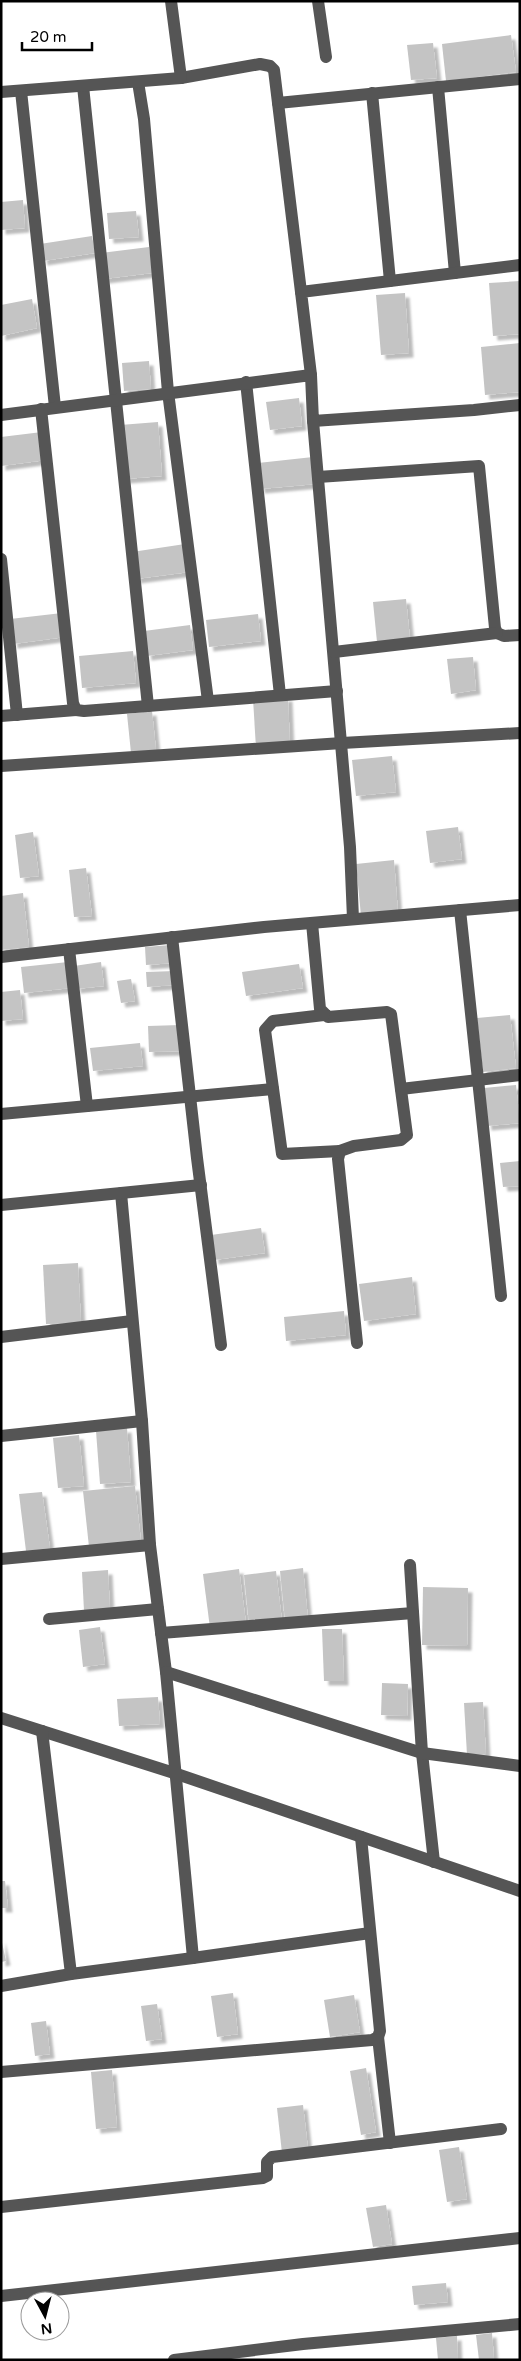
<svg xmlns="http://www.w3.org/2000/svg" width="521" height="2361" viewBox="0 0 521 2361" font-family="'Varela Round',sans-serif">
	<style>
		.building { fill: #c4c4c4; filter: url(#shadow) }
		.lines { fill: none; stroke-linecap: round; stroke-linejoin: round }
		.minor { stroke: #555; stroke-width: 12 }
	</style>
	<defs>
		<filter id="shadow"><feDropShadow dx="4.5" dy="4.5" stdDeviation="1" flood-color="#0004"/></filter>
	</defs>
	<rect width="100%" height="100%" fill="#fff"/>
	<g class="building">
		<path d="M511 35 516 72 446 81 442 44Z"/>
		<path d="M433 43 437 78 411 80 407 45Z"/>
		<path d="M23 200 25 228 1 230V202Z"/>
		<path d="M136 211 139 237 109 239 107 213Z"/>
		<path d="M92 236 95 253 43 261 40 244Z"/>
		<path d="M149 247 152 273 104 279 101 253Z"/>
		<path d="M520 281V334L493 336 489 283Z"/>
		<path d="M405 293 409 353 381 355 376 295Z"/>
		<path d="M32 299 37 328 1 336V305Z"/>
		<path d="M520 343V392L485 395 481 347Z"/>
		<path d="M149 361 151 389 124 391 122 363Z"/>
		<path d="M299 398 302 426 270 430 266 402Z"/>
		<path d="M158 422 162 476 125 479 120 425Z"/>
		<path d="M42 432 46 460 1 466V437Z"/>
		<path d="M313 457 316 484 260 489 258 463Z"/>
		<path d="M185 544 189 572 136 579 132 552Z"/>
		<path d="M406 599 410 639 377 642 373 602Z"/>
		<path d="M62 613 65 637 13 644 10 619Z"/>
		<path d="M258 614 261 641 209 647 206 620Z"/>
		<path d="M190 625 193 650 147 656 144 631Z"/>
		<path d="M133 651 136 683 82 688 79 656Z"/>
		<path d="M473 657 476 690 451 694 447 659Z"/>
		<path d="M288 697 290 746 256 748 253 699Z"/>
		<path d="M152 711 156 750 131 753 127 714Z"/>
		<path d="M392 756 396 792 356 796 352 760Z"/>
		<path d="M458 827 462 859 430 863 426 831Z"/>
		<path d="M33 832 39 876 20 878 15 835Z"/>
		<path d="M394 860 398 913 361 916 356 864Z"/>
		<path d="M86 868 92 916 74 917 69 870Z"/>
		<path d="M23 893 29 947 1 950V896Z"/>
		<path d="M171 945 173 963 146 965 145 947Z"/>
		<path d="M68 962 71 988 24 993 21 967Z"/>
		<path d="M101 962 104 986 76 989 74 966Z"/>
		<path d="M299 964 303 988 246 996 242 972Z"/>
		<path d="M175 971V985L147 987 146 972Z"/>
		<path d="M131 979 135 1001 121 1003 117 981Z"/>
		<path d="M20 990 23 1019 1 1021V992Z"/>
		<path d="M510 1015 516 1068 483 1072 477 1018Z"/>
		<path d="M180 1025 181 1051 149 1052 148 1026Z"/>
		<path d="M140 1043 143 1066 93 1071 90 1048Z"/>
		<path d="M516 1085 520 1123 487 1126 484 1088Z"/>
		<path d="M520 1161V1186L503 1187 500 1163Z"/>
		<path d="M261 1228 265 1253 214 1260 211 1235Z"/>
		<path d="M78 1263 81 1323 46 1324 43 1265Z"/>
		<path d="M412 1277 416 1314 364 1321 359 1284Z"/>
		<path d="M344 1311 346 1335 286 1341 284 1317Z"/>
		<path d="M127 1428 131 1482 100 1484 96 1431Z"/>
		<path d="M79 1435 84 1486 58 1488 53 1438Z"/>
		<path d="M135 1486 141 1542 89 1547 83 1491Z"/>
		<path d="M42 1492 50 1548 26 1551 19 1494Z"/>
		<path d="M303 1568 308 1619 285 1621 280 1571Z"/>
		<path d="M239 1569 246 1623 210 1628 203 1574Z"/>
		<path d="M108 1570 110 1610 84 1611 82 1572Z"/>
		<path d="M276 1571 282 1621 249 1625 244 1575Z"/>
		<path d="M423 1587 468 1588 467 1646 422 1645Z"/>
		<path d="M100 1627 105 1664 83 1667 79 1630Z"/>
		<path d="M322 1629H342L344 1681H324Z"/>
		<path d="M382 1683 408 1684 407 1716 381 1715Z"/>
		<path d="M158 1697 160 1724 119 1726 117 1699Z"/>
		<path d="M483 1702 486 1754 467 1755 464 1703Z"/>
		<path d="M1 1881H5L8 1908H1Z"/>
		<path d="M1 1938 6 1961 1 1962Z"/>
		<path d="M233 1993 238 2034 217 2037 211 1996Z"/>
		<path d="M354 1995 360 2032 330 2037 324 2000Z"/>
		<path d="M157 2004 162 2039 146 2041 141 2006Z"/>
		<path d="M46 2021 50 2054 35 2056 31 2023Z"/>
		<path d="M366 2068 376 2132 361 2135 350 2071Z"/>
		<path d="M112 2070 117 2127 96 2129 91 2072Z"/>
		<path d="M303 2105 308 2149 282 2153 277 2108Z"/>
		<path d="M459 2147 467 2199 447 2202 439 2150Z"/>
		<path d="M386 2205 392 2244 373 2247 366 2208Z"/>
		<path d="M446 2283 448 2302 414 2305 412 2286Z"/>
		<path d="M492 2333 494 2360H479L476 2335Z"/>
		<path d="M457 2336 458 2360H438L436 2338Z"/>
	</g>
	<g class="lines">
		<g class="minor">
			<path d="M318 1 326 57"/>
			<path d="M181 78 260 64 270 66 274 70 301 292"/>
			<path d="M138 82 144 119 168 392 208 701"/>
			<path d="M83 86 148 706"/>
			<path d="M438 87 455 273"/>
			<path d="M21 91 55 407"/>
			<path d="M1 92 181 78 171 1"/>
			<path d="M372 93 390 281"/>
			<path d="M278 103 520 79"/>
			<path d="M311 375 301 292 520 265"/>
			<path d="M246 382 280 695"/>
			<path d="M41 409 73 703 76 710 84 711 337 691"/>
			<path d="M1 415 311 375 313 421 474 410 520 405"/>
			<path d="M313 421 350 847 353 919"/>
			<path d="M318 477 479 466 495 628 497 633 504 636 520 635"/>
			<path d="M1 559 17 715"/>
			<path d="M334 652 497 633"/>
			<path d="M1 716 76 710"/>
			<path d="M1 766 342 743 520 733"/>
			<path d="M460 910 501 1296"/>
			<path d="M312 923 320 1009 328 1017 387 1012 391 1014 407 1135 401 1140 354 1146 340 1151 338 1159 357 1343"/>
			<path d="M172 937 197 1158 221 1345"/>
			<path d="M69 949 87 1106"/>
			<path d="M1 957 264 927 520 905"/>
			<path d="M324 1015 273 1021 265 1030 282 1154 340 1151"/>
			<path d="M401 1089 520 1075"/>
			<path d="M1 1114 273 1089"/>
			<path d="M121 1193 142 1421 150 1545 166 1672"/>
			<path d="M1 1205 201 1185"/>
			<path d="M1 1337 132 1321"/>
			<path d="M1 1436 142 1421"/>
			<path d="M1 1559 150 1545"/>
			<path d="M410 1565 422 1753 434 1862"/>
			<path d="M49 1619 158 1609"/>
			<path d="M161 1633 413 1613"/>
			<path d="M1 1718 174 1773 520 1891"/>
			<path d="M370 1933 193 1958 166 1672 422 1753 520 1766"/>
			<path d="M71 1974 193 1958"/>
			<path d="M1 1986 71 1974 42 1731"/>
			<path d="M378 2037 390 2143"/>
			<path d="M1 2072 372 2040 378 2037 380 2031 361 1837"/>
			<path d="M1 2207 263 2178 267 2176V2162L272 2157 501 2129"/>
			<path d="M1 2296 520 2238"/>
			<path d="M174 2360 303 2344 520 2324"/>
		</g>
	</g>
	<rect width="521" height="2361" fill="none" stroke="#000000" stroke-width="5"/>
	<g transform="translate(45 2316) rotate(173)"><circle r="24" fill="#ffffff" stroke="#999999"/>
	<path d="M0-4L9 19L0 12L-9 19Z" fill="#000000"/>
	<text y="-8" font-size="14" font-weight="bold" text-anchor="middle" fill="#000000">N</text>
	</g>
	<path d="M22 42v8h70v-8" fill="none" stroke="#000000" stroke-width="2.5"/>
	<text x="30" y="42" font-size="15" fill="#000000" stroke="#ffffff" stroke-width="4" paint-order="stroke">20 m</text>
</svg>
